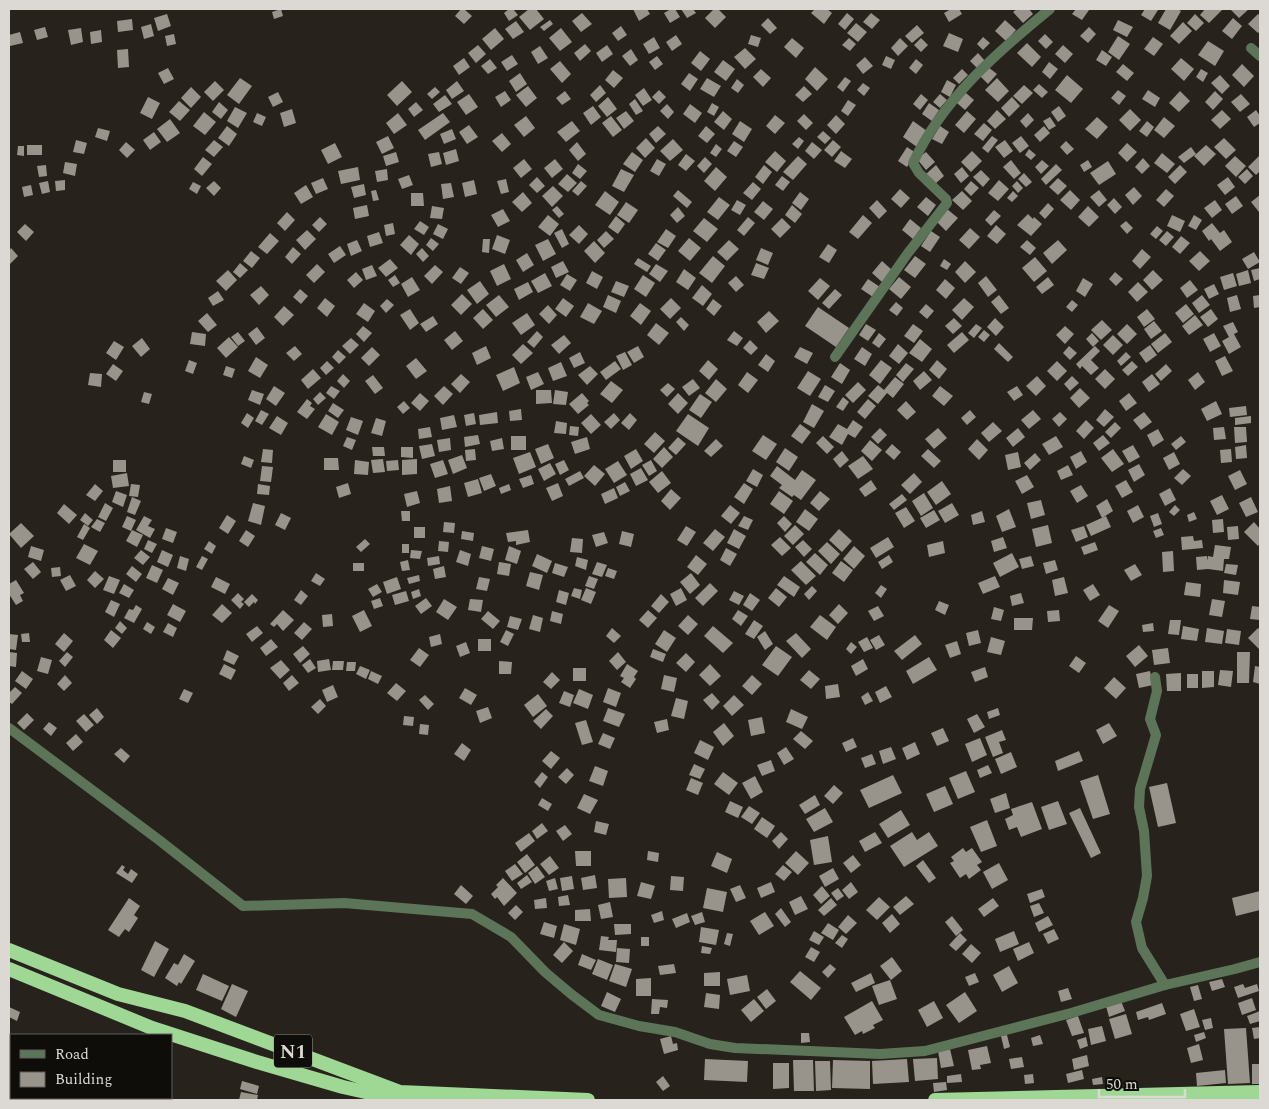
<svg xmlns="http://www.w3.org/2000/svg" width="1269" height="1109" viewBox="0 0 1269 1109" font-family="Spectral,serif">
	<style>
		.building { fill: #99948b }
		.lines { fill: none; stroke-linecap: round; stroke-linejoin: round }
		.minor { stroke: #5c7558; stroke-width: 10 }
		.trunk { stroke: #9fd894; stroke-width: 14 }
		.labels { text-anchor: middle; stroke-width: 5; stroke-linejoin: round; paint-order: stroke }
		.shield { fill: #0f0d09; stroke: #9e9c97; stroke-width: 1 }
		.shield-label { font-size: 19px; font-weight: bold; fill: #dcd9d4 }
	</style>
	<rect width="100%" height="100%" fill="#27231c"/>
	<g class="building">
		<path d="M281 9 283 16 274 19 272 12Z"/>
		<path d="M461 9H464L472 16 464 24 455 16Z"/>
		<path d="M509 9H513L518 15 509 21 504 13Z"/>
		<path d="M529 9H536L544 19 530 30 519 17Z"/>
		<path d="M633 9H647L650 14 639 21Z"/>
		<path d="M671 9H675L680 17 670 23 664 13Z"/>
		<path d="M681 9H693L696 13 687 18Z"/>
		<path d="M714 9H718L726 17 715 28 705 18Z"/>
		<path d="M815 9H827L832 13 824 24 811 13Z"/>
		<path d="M951 9H959L962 14 949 22 944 13Z"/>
		<path d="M1017 9H1029L1033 14 1023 23 1013 12Z"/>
		<path d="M1076 9H1088L1089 10 1082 20 1072 14Z"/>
		<path d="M1145 9H1156L1158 10 1151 21 1141 15Z"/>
		<path d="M1166 9H1177L1181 11 1170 30 1158 23Z"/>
		<path d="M1205 9H1223L1209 23 1200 15Z"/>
		<path d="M1232 9H1249L1239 18 1231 10Z"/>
		<path d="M582 13 592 24 581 32 572 21Z"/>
		<path d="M847 13 854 19 845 30 838 24Z"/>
		<path d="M871 13 880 20 872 29 863 22Z"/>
		<path d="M167 14 171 26 158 31 154 18Z"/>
		<path d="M1195 14 1204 23 1196 31 1187 23Z"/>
		<path d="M1258 14 1260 16V31L1258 33 1248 24Z"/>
		<path d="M768 18 777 28 770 34 761 25Z"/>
		<path d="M1233 18 1242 26 1232 39 1222 31Z"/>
		<path d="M132 19 133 30 118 32 117 21Z"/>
		<path d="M550 20 553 24 544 31 540 27Z"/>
		<path d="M1005 20 1016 30 1006 41 995 31Z"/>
		<path d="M1118 20 1133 27 1127 37 1113 30Z"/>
		<path d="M516 21 524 32 513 39 505 29Z"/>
		<path d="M1183 22 1192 31 1179 44 1170 36Z"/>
		<path d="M856 23 867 32 858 42 847 33Z"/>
		<path d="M151 24 154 36 144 39 141 27Z"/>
		<path d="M917 25 924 33 912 43 905 36Z"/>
		<path d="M621 26 627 35 618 41 612 33Z"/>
		<path d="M45 27 48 37 37 40 34 30Z"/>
		<path d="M1089 27 1096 34 1088 43 1080 36Z"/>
		<path d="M81 28 83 42 71 45 68 30Z"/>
		<path d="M495 28 504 39 491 50 482 39Z"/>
		<path d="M561 28 572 42 560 51 549 38Z"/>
		<path d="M101 30 102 42 91 44 90 32Z"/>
		<path d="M20 32 23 43 10 46 9 35Z"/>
		<path d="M949 33 963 39 958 52 943 46Z"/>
		<path d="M174 34 176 44 167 46 165 36Z"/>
		<path d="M1045 34 1053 42 1046 49 1038 41Z"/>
		<path d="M676 35 682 44 672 51 666 42Z"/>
		<path d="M751 35 761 38 758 47 748 44Z"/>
		<path d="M1118 36 1130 44 1119 60 1108 52Z"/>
		<path d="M654 37 660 48 649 54 643 44Z"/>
		<path d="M983 37 990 43 983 50 977 44Z"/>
		<path d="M1153 37 1163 44 1154 56 1144 49Z"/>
		<path d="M792 38 804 48 796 58 784 47Z"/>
		<path d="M849 38 856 44 850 51 842 45Z"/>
		<path d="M900 38 908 46 898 56 891 48Z"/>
		<path d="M921 38 928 45 921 52 914 45Z"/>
		<path d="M1208 41 1224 51 1215 66 1198 55Z"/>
		<path d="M1027 43 1041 57 1032 67 1017 53Z"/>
		<path d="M585 44 591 51 580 61 574 53Z"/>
		<path d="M478 45 486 54 476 63 468 53Z"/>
		<path d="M607 45 613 54 602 62 596 53Z"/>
		<path d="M1063 45 1073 54 1065 63 1055 54Z"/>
		<path d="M540 46 548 58 538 64 531 52Z"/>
		<path d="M745 48 756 59 745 69 734 57Z"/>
		<path d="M128 49 129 67 118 68 117 50Z"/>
		<path d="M631 49 638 60 630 66 622 56Z"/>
		<path d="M1102 50 1112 57 1106 66 1096 60Z"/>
		<path d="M700 51 710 59 701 71 691 63Z"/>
		<path d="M978 53 985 61 977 68 970 61Z"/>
		<path d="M512 55 518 64 507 71 501 62Z"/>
		<path d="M657 56 663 64 655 70 649 62Z"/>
		<path d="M886 56 895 60 891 69 882 65Z"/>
		<path d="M865 57 873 66 863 74 856 65Z"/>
		<path d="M464 58 470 67 459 75 453 66Z"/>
		<path d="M1181 58 1194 69 1184 81 1171 69Z"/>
		<path d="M490 59 497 68 488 74 481 66Z"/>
		<path d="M916 59 923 65 916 74 909 68Z"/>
		<path d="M723 60 735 69 726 81 714 72Z"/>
		<path d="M560 61 571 74 562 83 550 69Z"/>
		<path d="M1049 62 1058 69 1050 79 1042 72Z"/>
		<path d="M1123 64 1134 73 1127 81 1116 72Z"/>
		<path d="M1242 64 1254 76 1244 87 1232 75Z"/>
		<path d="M815 67 828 79 817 91 805 79Z"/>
		<path d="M988 67 997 74 988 84 980 76Z"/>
		<path d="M168 68 174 79 164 84 158 73Z"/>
		<path d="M761 69 771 78 763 87 753 77Z"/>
		<path d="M962 69 968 75 959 84 953 78Z"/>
		<path d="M1201 69 1208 73 1203 82 1196 77Z"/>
		<path d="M613 70 623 78 614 88 605 80Z"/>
		<path d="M520 73 527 84 516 92 509 81Z"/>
		<path d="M689 73 698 79 690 91 681 84Z"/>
		<path d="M1067 75 1083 89 1071 103 1055 90Z"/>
		<path d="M1220 75 1230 86 1222 94 1211 83Z"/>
		<path d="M845 77 851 81 843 92 837 87Z"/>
		<path d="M240 78 252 86 239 104 227 95Z"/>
		<path d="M707 78 721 86 714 97 700 89Z"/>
		<path d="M997 78 1009 91 998 102 985 90Z"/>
		<path d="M737 79 744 85 738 93 731 88Z"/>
		<path d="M947 80 956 85 950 97 941 92Z"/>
		<path d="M215 81 224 90 213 101 204 92Z"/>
		<path d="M402 81 412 92 397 106 387 95Z"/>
		<path d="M457 81 464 91 452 99 446 90Z"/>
		<path d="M863 83 870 88 864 96 857 90Z"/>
		<path d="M1039 84 1048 92 1042 98 1033 90Z"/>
		<path d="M600 85 606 93 596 102 590 95Z"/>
		<path d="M1024 85 1033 93 1022 104 1013 96Z"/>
		<path d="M528 86 537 98 526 107 516 95Z"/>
		<path d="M804 86 812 94 803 102 795 95Z"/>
		<path d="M191 87 201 97 191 108 181 98Z"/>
		<path d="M435 87 440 92 432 99 427 94Z"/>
		<path d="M644 88 652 100 643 106 635 95Z"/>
		<path d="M659 90 666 97 659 104 652 97Z"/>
		<path d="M1118 90 1126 96 1119 105 1111 98Z"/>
		<path d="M1148 90 1160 98 1155 107 1142 99Z"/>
		<path d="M505 91 511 100 501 107 495 97Z"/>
		<path d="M565 91 571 99 562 105 556 98Z"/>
		<path d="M1180 91 1190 101 1179 112 1169 103Z"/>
		<path d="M1215 91 1223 99 1213 110 1205 102Z"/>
		<path d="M278 92 283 102 273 107 268 97Z"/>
		<path d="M966 93 974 100 965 110 957 103Z"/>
		<path d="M469 94 478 107 466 115 457 102Z"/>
		<path d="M921 94 928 100 920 110 913 104Z"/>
		<path d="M940 94 947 100 940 108 933 102Z"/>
		<path d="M1241 94 1250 104 1240 112 1231 102Z"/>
		<path d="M445 95 452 104 439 112 433 104Z"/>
		<path d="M148 97 160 103 152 119 140 113Z"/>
		<path d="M608 97 617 109 607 117 598 106Z"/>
		<path d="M1012 97 1020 106 1009 117 1001 108Z"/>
		<path d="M635 99 643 111 636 115 629 104Z"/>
		<path d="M848 100 856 105 848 116 841 111Z"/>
		<path d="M179 101 190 110 180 121 169 112Z"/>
		<path d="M219 102 228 110 221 119 212 112Z"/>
		<path d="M416 102 423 110 414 117 408 109Z"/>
		<path d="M712 103 719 107 714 116 707 112Z"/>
		<path d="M929 103 939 110 932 121 922 114Z"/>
		<path d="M667 104 674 112 668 119 660 111Z"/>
		<path d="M690 104 702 113 695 123 683 114Z"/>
		<path d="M593 106 601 117 591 125 583 113Z"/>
		<path d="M1059 106 1066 116 1058 122 1051 112Z"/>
		<path d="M235 107 247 113 238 128 227 121Z"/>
		<path d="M292 109 296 123 284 127 280 113Z"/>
		<path d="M1130 109 1141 120 1130 131 1119 120Z"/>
		<path d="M997 110 1006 119 995 129 987 121Z"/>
		<path d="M1222 110 1231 119 1220 129 1211 120Z"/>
		<path d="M1256 110 1260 116V123L1254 127 1247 117Z"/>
		<path d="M626 111 634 121 624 129 616 118Z"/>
		<path d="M723 111 732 119 724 130 714 122Z"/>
		<path d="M967 111 976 119 964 133 955 125Z"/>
		<path d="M204 112 216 122 205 135 193 126Z"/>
		<path d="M257 113 266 117 262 126 253 122Z"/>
		<path d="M398 113 407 125 394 134 386 123Z"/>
		<path d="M443 113 450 122 425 140 418 130Z"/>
		<path d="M1028 113 1034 120 1026 128 1020 121Z"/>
		<path d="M804 114 813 123 806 130 797 121Z"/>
		<path d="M775 115 785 123 775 134 766 126Z"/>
		<path d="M836 115 845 124 836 134 827 125Z"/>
		<path d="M526 116 535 128 524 137 514 125Z"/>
		<path d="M611 116 622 130 613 137 602 123Z"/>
		<path d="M1050 117 1056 126 1049 130 1043 121Z"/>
		<path d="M1097 117 1108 127 1097 139 1085 129Z"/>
		<path d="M1164 117 1175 126 1164 138 1154 130Z"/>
		<path d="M170 119 180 133 167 142 157 129Z"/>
		<path d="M572 121 580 131 566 142 557 132Z"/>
		<path d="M740 121 752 129 744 142 732 134Z"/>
		<path d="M913 121 927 131 917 147 903 137Z"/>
		<path d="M1147 121 1154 127 1147 137 1139 131Z"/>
		<path d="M984 123 992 130 983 141 974 134Z"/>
		<path d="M469 125 478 137 467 144 459 132Z"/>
		<path d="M227 126 237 134 229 146 218 138Z"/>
		<path d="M658 126 666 134 656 143 649 134Z"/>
		<path d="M706 126 715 134 707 143 698 136Z"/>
		<path d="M940 126 949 132 942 144 932 139Z"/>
		<path d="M1044 126 1050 133 1040 142 1034 135Z"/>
		<path d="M98 128 110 131 107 141 95 137Z"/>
		<path d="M452 129 456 139 444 144 440 134Z"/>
		<path d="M823 131 831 138 825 144 817 137Z"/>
		<path d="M154 132 161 142 150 150 143 140Z"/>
		<path d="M502 133 511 144 502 152 492 141Z"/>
		<path d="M388 136 394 148 382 154 376 142Z"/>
		<path d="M992 136 998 140 988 153 982 148Z"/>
		<path d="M1021 136 1029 146 1020 153 1012 143Z"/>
		<path d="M799 137 804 141 798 149 792 144Z"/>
		<path d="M646 138 655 148 645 158 636 148Z"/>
		<path d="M1224 138 1236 150 1226 159 1214 147Z"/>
		<path d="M673 139 683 150 670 161 660 151Z"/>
		<path d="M76 140 87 143 84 154 73 152Z"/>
		<path d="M214 140 223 147 214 157 205 150Z"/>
		<path d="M833 140 841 147 832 157 824 150Z"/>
		<path d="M1005 140 1013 151 1004 158 995 147Z"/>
		<path d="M734 141 743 147 736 157 727 151Z"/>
		<path d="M1066 141 1074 149 1067 155 1060 147Z"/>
		<path d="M126 142 135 150 127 158 119 150Z"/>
		<path d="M577 142 586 154 578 161 569 150Z"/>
		<path d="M812 142 822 150 814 159 805 151Z"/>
		<path d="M335 143 342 157 328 164 321 150Z"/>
		<path d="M1127 143 1137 152 1127 162 1118 153Z"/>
		<path d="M716 144 722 149 716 157 710 153Z"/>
		<rect x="27" y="145" width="15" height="10"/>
		<path d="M1206 145 1216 154 1204 166 1194 156Z"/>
		<path d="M18 146H24V156L17 155Z"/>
		<path d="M907 147 916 153 907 167 898 161Z"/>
		<path d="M1191 147 1196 154 1184 163 1178 157Z"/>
		<path d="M456 149 459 161 446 165 443 153Z"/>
		<path d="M1029 149 1036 155 1031 160 1025 155Z"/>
		<path d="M775 151 786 161 777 172 765 162Z"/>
		<path d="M841 151 852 159 845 168 834 161Z"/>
		<path d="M972 151 982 161 971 172 961 162Z"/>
		<path d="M396 152 399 162 386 166 383 156Z"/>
		<path d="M439 152 442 164 431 167 428 154Z"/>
		<path d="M632 152 643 160 635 172 623 164Z"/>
		<path d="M926 152 935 162 926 170 917 159Z"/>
		<path d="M1162 153 1175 164 1167 173 1154 163Z"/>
		<path d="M686 154 695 161 686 171 678 165Z"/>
		<path d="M1260 155V171L1256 175 1248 167Z"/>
		<path d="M798 156 807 164 793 180 783 172Z"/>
		<path d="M1235 156 1246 166 1236 177 1225 166Z"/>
		<path d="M203 157 212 164 202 176 194 169Z"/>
		<path d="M705 157 712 164 704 173 697 166Z"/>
		<path d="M1143 158 1150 166 1142 174 1135 167Z"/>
		<path d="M524 159 532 169 521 178 513 168Z"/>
		<path d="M555 159 563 169 552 178 544 168Z"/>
		<path d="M657 159 666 164 659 176 650 171Z"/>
		<path d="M1011 160 1021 173 1014 179 1003 167Z"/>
		<path d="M1042 160 1049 166 1041 174 1035 167Z"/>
		<path d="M1088 160 1092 167 1084 172 1080 165Z"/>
		<path d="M1108 161 1116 174 1099 185 1090 173Z"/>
		<path d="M65 162 77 164 75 176 63 173Z"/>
		<path d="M578 164 587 171 580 179 572 173Z"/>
		<path d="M1056 164 1062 170 1046 185 1041 179Z"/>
		<path d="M46 165 47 176 39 177 37 166Z"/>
		<path d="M764 165 772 172 763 184 755 177Z"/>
		<path d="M936 165 944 176 935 184 926 174Z"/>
		<path d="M1180 165 1187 172 1175 184 1168 177Z"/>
		<path d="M358 167 360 180 341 184 338 171Z"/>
		<path d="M716 167 727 177 715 191 704 181Z"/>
		<path d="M962 167 969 176 961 183 954 174Z"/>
		<path d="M387 169 388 180 377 182 375 171Z"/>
		<path d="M621 169 634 175 624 192 612 186Z"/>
		<path d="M1247 169 1253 176 1245 184 1238 177Z"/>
		<path d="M981 170 990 179 983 187 973 177Z"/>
		<path d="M1024 173 1032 182 1026 187 1018 179Z"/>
		<path d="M567 174 577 183 568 192 558 184Z"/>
		<path d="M409 175 413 185 402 189 398 179Z"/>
		<path d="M782 176 790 182 783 191 775 185Z"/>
		<path d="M537 177 545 186 537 193 529 185Z"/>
		<path d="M1228 177 1235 187 1225 195 1217 185Z"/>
		<path d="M323 178 328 189 316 194 311 183Z"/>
		<path d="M1058 178 1067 186 1058 195 1049 187Z"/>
		<path d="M506 179 509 192 501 194 497 181Z"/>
		<path d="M65 180V190L56 191 55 181Z"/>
		<path d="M474 180 477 194 465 197 462 183Z"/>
		<path d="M999 180 1009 189 998 201 988 193Z"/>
		<path d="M48 181 50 192 42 194 39 183Z"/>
		<path d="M214 181 221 188 214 196 206 188Z"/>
		<path d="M581 181 587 186 578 196 572 191Z"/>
		<path d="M971 181 979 188 971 196 964 189Z"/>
		<path d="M1017 181 1023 188 1018 193 1012 186Z"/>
		<path d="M193 182 201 186 197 194 189 189Z"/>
		<path d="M753 182 761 189 752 200 743 193Z"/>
		<path d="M451 183 454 197 443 199 441 184Z"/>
		<path d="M364 184 366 195 354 198 351 187Z"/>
		<path d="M31 185 33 195 24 197 22 187Z"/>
		<path d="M306 185 313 197 301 204 294 193Z"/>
		<path d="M553 186 563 196 552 207 542 196Z"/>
		<path d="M1134 187 1142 196 1133 205 1125 195Z"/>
		<path d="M900 189 910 198 901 208 891 199Z"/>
		<path d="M1166 189 1174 196 1164 207 1156 200Z"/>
		<path d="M376 190 379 200 373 201 371 191Z"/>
		<path d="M678 190 692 202 687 208 673 196Z"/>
		<path d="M1070 190 1080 200 1071 210 1060 200Z"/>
		<path d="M1099 190 1107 200 1099 207 1090 197Z"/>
		<path d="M605 191 619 202 610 215 595 205Z"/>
		<path d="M962 191 972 201 963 210 952 200Z"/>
		<path d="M1013 191 1018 196 1012 202 1007 198Z"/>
		<path d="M523 192 532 203 522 212 512 202Z"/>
		<path d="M800 192 809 199 801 210 792 203Z"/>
		<path d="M411 193H423L424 206H411Z"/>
		<path d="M1260 195V211L1259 212 1251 202Z"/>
		<path d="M1236 196 1243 206 1232 214 1225 204Z"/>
		<path d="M719 197 730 205 718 220 707 212Z"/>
		<path d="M926 197 936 205 928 216 917 207Z"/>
		<path d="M1114 198 1122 207 1115 214 1107 205Z"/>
		<path d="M737 200 746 205 740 215 731 210Z"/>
		<path d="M877 200 887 211 879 219 869 208Z"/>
		<path d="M1215 200 1222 210 1212 218 1204 208Z"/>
		<path d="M763 201 773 209 764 220 754 212Z"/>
		<path d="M626 202 638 210 629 223 617 215Z"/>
		<path d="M1048 203 1054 209 1045 219 1039 213Z"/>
		<path d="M367 205 369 216 355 219 353 208Z"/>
		<path d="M792 205 802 214 795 223 785 215Z"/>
		<path d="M432 206 444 208 442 219 430 218Z"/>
		<path d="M557 206 564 214 559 218 552 210Z"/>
		<path d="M1088 206 1099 217 1089 227 1078 217Z"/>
		<path d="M678 207 685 216 677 223 670 215Z"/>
		<path d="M503 209 510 221 498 227 491 215Z"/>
		<path d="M947 209 958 218 946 231 936 221Z"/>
		<path d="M994 210 1001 216 991 226 985 220Z"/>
		<path d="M287 212 295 220 285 231 277 223Z"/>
		<path d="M1028 214 1033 219 1034 217 1042 224 1031 236 1017 225Z"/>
		<path d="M548 215 559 224 550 236 538 227Z"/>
		<path d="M863 215 872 223 858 239 849 232Z"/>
		<path d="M1172 215 1185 221 1180 232 1167 226Z"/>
		<path d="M1194 215 1202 220 1196 230 1188 226Z"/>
		<path d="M616 216 625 224 618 234 608 227Z"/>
		<path d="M320 217 327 224 319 232 312 225Z"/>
		<path d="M748 217 755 223 744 236 737 230Z"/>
		<path d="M704 218 718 229 707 242 693 231Z"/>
		<path d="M782 218 791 227 780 238 771 229Z"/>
		<path d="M910 219 921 228 913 239 902 230Z"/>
		<path d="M420 221 429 227 424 235 414 229Z"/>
		<path d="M1126 221 1133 228 1127 234 1120 226Z"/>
		<path d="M393 223 395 234 386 236 384 225Z"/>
		<path d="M1212 223 1220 233 1224 230 1232 242 1220 251 1211 239 1209 241 1202 231Z"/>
		<path d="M25 224 34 232 26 241 17 232Z"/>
		<path d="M438 224 448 229 443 239 433 234Z"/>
		<path d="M579 225 588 234 579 244 569 235Z"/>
		<path d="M996 225 1006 234 997 244 987 236Z"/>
		<path d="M1157 226 1163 231 1156 239 1150 234Z"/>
		<path d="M970 228 980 237 969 249 959 240Z"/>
		<path d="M562 229 569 244 562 248 554 233Z"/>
		<path d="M666 229 676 236 668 248 657 242Z"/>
		<path d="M307 230 316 239 305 250 296 240Z"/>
		<path d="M606 231 614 239 604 248 597 240Z"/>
		<path d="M931 231 940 237 930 252 921 246Z"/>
		<path d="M1167 231 1174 237 1166 246 1159 240Z"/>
		<path d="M379 232 383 243 370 247 367 236Z"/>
		<path d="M270 233 279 241 267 254 258 247Z"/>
		<path d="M409 235 419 244 411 255 400 245Z"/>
		<path d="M497 235 510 240 505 254 492 249Z"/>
		<path d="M1181 236 1190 243 1180 254 1172 247Z"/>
		<path d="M431 238 439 244 433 251 426 245Z"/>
		<path d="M689 238 701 248 690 261 678 251Z"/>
		<path d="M483 239H490L489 253 482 252Z"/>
		<path d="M548 239 556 254 543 261 535 245Z"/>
		<path d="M357 240 362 251 351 256 347 244Z"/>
		<path d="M729 240 739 249 727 261 717 252Z"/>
		<path d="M1027 240 1036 248 1030 255 1020 247Z"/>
		<path d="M1058 240 1067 250 1052 264 1043 253Z"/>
		<path d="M594 241 605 253 595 263 584 251Z"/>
		<path d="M656 243 666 250 658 261 648 254Z"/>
		<path d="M828 244 837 250 829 263 819 257Z"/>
		<path d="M340 246 346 255 334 263 328 254Z"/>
		<path d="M293 247 301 254 292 264 285 257Z"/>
		<path d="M11 248 18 256 9 265V251Z"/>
		<path d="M422 248 429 256 423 262 416 254Z"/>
		<path d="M761 248 773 253 768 265 756 260Z"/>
		<path d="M1142 249 1151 257 1140 269 1132 261Z"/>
		<path d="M251 251 260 258 252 268 243 261Z"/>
		<path d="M1200 251 1210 261 1199 271 1189 261Z"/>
		<path d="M1254 252 1260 262 1248 269 1242 259Z"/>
		<path d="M527 253 534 265 523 272 516 260Z"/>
		<path d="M713 256 725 266 712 283 699 273Z"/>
		<path d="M915 256 926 264 915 278 904 270Z"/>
		<path d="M1035 257 1047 271 1034 282 1022 268Z"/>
		<path d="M638 258 651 266 647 272 634 264Z"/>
		<path d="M390 259 398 268 386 277 378 268Z"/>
		<path d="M944 259 951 264 947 270 940 266Z"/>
		<path d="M563 261 569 272 556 278 551 267Z"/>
		<path d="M882 261 892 270 882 282 872 273Z"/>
		<path d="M965 261 976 272 965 283 955 272Z"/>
		<path d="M240 263 248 270 240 278 233 272Z"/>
		<path d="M756 263 769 268 764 279 751 275Z"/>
		<path d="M317 264 325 272 314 283 306 275Z"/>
		<path d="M504 264 511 279 497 286 490 271Z"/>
		<path d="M656 264 668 271 660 282 649 274Z"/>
		<path d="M372 265 377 276 366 280 362 269Z"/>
		<path d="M435 265 443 272 432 284 424 276Z"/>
		<path d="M460 267 469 273 461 284 452 278Z"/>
		<path d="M1260 268V279L1254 281 1251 270Z"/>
		<path d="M684 269 696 278 688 290 676 282Z"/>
		<path d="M228 270 237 280 226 291 216 281Z"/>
		<path d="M1153 270 1163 280 1152 290 1143 280Z"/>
		<path d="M1248 270 1251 283 1239 286 1236 274Z"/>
		<path d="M592 271 603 277 597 289 586 283Z"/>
		<path d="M356 272 363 280 354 288 347 280Z"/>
		<path d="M1115 272 1123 279 1116 286 1109 279Z"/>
		<path d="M545 273 552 286 538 293 531 281Z"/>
		<path d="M1233 273 1237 286 1224 290 1220 277Z"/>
		<path d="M567 274 577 280 570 291 560 285Z"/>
		<path d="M395 275 400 283 393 287 388 280Z"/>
		<path d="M643 275 655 283 646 297 634 289Z"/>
		<path d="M736 276 744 285 736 292 728 283Z"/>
		<path d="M986 276 997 290 988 297 978 283Z"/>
		<path d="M412 277 420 290 408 297 401 284Z"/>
		<path d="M899 277 911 287 901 299 889 289Z"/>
		<path d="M1048 277 1054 285 1042 294 1036 287Z"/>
		<path d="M820 278 830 286 818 300 808 291Z"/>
		<path d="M1083 278 1093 284 1085 297 1076 291Z"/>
		<path d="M868 279 880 287 873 297 861 289Z"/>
		<path d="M945 279 955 288 946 299 936 290Z"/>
		<path d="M1190 280 1198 290 1187 298 1180 288Z"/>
		<path d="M480 281 489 294 477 304 467 290Z"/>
		<path d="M616 281 629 286 624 297 611 292Z"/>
		<path d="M528 282 533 292 519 300 514 289Z"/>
		<path d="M1138 282 1148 292 1137 302 1128 292Z"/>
		<path d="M1214 284 1219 294 1209 299 1204 289Z"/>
		<path d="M702 285 712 294 703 306 692 298Z"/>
		<path d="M261 286 269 295 259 305 250 295Z"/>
		<path d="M300 289 308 296 301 304 293 297Z"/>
		<path d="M835 289 842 295 829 309 822 303Z"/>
		<path d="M218 291 224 300 213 306 208 298Z"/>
		<path d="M462 294 472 304 461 315 451 305Z"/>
		<path d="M499 295 509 307 496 317 486 305Z"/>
		<path d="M608 295 621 301 616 313 603 307Z"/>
		<path d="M999 295 1009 308 1001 314 991 302Z"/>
		<path d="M1202 295 1210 305 1199 313 1192 303Z"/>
		<path d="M1237 295 1241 309 1230 312 1227 298Z"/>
		<path d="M1260 295V307L1254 308 1253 296Z"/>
		<path d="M325 298 335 306 327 317 317 308Z"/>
		<path d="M563 298 574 306 566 317 555 309Z"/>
		<path d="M671 298 681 308 670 319 660 309Z"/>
		<path d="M964 298 974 307 962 320 952 310Z"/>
		<path d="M387 299 394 305 386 313 380 306Z"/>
		<path d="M713 299 722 306 714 316 706 309Z"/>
		<path d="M1072 300 1078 305 1072 312 1066 307Z"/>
		<path d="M896 302 903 308 897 316 889 310Z"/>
		<path d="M364 303 375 311 368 322 356 314Z"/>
		<path d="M588 303 602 311 594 324 580 317Z"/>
		<path d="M640 303 651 311 641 325 630 316Z"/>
		<path d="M926 304 934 311 927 319 919 312Z"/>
		<path d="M1186 304 1194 314 1183 323 1175 313Z"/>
		<path d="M548 305 557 315 549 324 539 314Z"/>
		<path d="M284 306 294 315 283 326 274 317Z"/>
		<path d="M818 307 849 328 836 347 805 326Z"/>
		<path d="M410 309 419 323 410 330 400 315Z"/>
		<path d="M483 309 493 320 483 329 473 318Z"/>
		<path d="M1147 309 1155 319 1144 327 1137 317Z"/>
		<path d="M1211 309 1218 319 1208 327 1200 317Z"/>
		<path d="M769 311 779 321 766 333 757 322Z"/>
		<path d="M207 313 217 325 208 332 198 321Z"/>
		<path d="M527 313 535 325 521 335 512 323Z"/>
		<path d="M1195 315 1203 325 1189 335 1182 326Z"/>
		<path d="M433 316 438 324 426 332 420 324Z"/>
		<path d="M681 317 689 325 684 331 676 322Z"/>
		<path d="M954 318 962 326 953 334 945 326Z"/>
		<path d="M995 318 1004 327 996 336 987 327Z"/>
		<path d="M1102 320 1112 330 1101 340 1091 330Z"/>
		<path d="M1154 321 1162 331 1151 339 1144 329Z"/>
		<path d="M1233 322 1238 332 1234 334 1241 347 1229 354 1222 341 1229 337 1223 326Z"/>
		<path d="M656 323 669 333 659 345 647 335Z"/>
		<path d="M866 324 876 330 868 341 859 335Z"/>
		<path d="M913 324 923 331 914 343 904 336Z"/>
		<path d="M976 324 982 328 974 338 968 333Z"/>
		<path d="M1127 324 1137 334 1127 344 1117 334Z"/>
		<path d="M363 326 372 333 364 342 356 334Z"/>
		<path d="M1065 326 1074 334 1065 344 1056 335Z"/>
		<path d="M257 327 265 338 256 345 248 334Z"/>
		<path d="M984 330 990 335 984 342 978 337Z"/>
		<path d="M455 331 463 341 452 350 444 340Z"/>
		<path d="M537 331 543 337 534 348 527 342Z"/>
		<path d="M734 331 743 338 737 346 727 340Z"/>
		<path d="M192 332 206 334 205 346 190 344Z"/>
		<path d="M238 332 245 341 238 346 231 337Z"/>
		<path d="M962 332 969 340 954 353 947 345Z"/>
		<path d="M879 333 886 339 879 348 872 343Z"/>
		<path d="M1092 333 1099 341 1093 347 1086 339Z"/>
		<path d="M1165 333 1172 342 1158 353 1151 344Z"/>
		<path d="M1214 333 1221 346 1210 352 1203 339Z"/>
		<path d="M564 335 571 343 559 354 551 345Z"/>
		<path d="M1113 335 1123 345 1113 355 1103 345Z"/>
		<path d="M229 337 238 347 226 358 217 348Z"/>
		<path d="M142 338 150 349 141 357 132 346Z"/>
		<path d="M351 338 359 345 350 354 342 346Z"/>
		<path d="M920 339 932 349 922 362 909 353Z"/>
		<path d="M750 340 758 348 751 355 743 348Z"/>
		<path d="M114 341 124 347 116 360 106 353Z"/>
		<path d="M999 343 1013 357 1008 362 994 349Z"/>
		<path d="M523 344 533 353 521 364 512 355Z"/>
		<path d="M898 344 908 353 899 364 889 356Z"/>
		<path d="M1150 345 1157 355 1146 363 1139 353Z"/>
		<path d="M295 346 302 354 294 361 286 353Z"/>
		<path d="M486 346 491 358 477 365 472 353Z"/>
		<path d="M638 346 644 357 634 363 627 352Z"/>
		<path d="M1069 346 1077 353 1070 360 1063 353Z"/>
		<path d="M1095 346 1100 351 1091 360 1099 368 1091 375 1082 366 1080 369 1076 364Z"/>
		<path d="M372 347 380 355 369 366 361 358Z"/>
		<path d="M800 347 813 353 807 364 794 357Z"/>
		<path d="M862 347 872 354 865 366 854 359Z"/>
		<path d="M338 350 346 357 339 364 332 357Z"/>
		<path d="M580 352 585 363 574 368 569 358Z"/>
		<path d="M625 352 632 365 623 370 616 356Z"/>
		<path d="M1126 352 1131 357 1121 366 1117 361Z"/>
		<path d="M766 354 775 361 768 372 758 365Z"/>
		<path d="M1225 356 1233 371 1222 376 1215 361Z"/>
		<path d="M256 357 268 365 260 378 248 371Z"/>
		<path d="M416 358 427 371 416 379 406 366Z"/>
		<path d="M189 360 197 363 193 374 185 371Z"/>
		<path d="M708 360 718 369 709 380 699 371Z"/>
		<path d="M881 360 892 368 880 384 869 375Z"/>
		<path d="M937 360 947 369 939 379 929 370Z"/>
		<path d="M327 361 334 368 326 375 320 368Z"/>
		<path d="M615 361 621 369 606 380 600 372Z"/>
		<path d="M1057 361 1067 371 1057 381 1047 371Z"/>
		<path d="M1132 361 1138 367 1128 376 1122 370Z"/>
		<path d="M561 362 567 376 553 381 548 368Z"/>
		<path d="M840 363 850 370 842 384 831 377Z"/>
		<path d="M906 363 914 369 903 382 896 375Z"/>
		<path d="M113 364 123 371 116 381 106 374Z"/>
		<path d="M1166 364 1172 371 1161 381 1155 374Z"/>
		<path d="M226 366 235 369 232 378 223 375Z"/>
		<path d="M590 366 598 374 587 385 578 375Z"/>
		<path d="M514 367 520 383 503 391 496 375Z"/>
		<path d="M313 369 321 378 308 389 301 380Z"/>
		<path d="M1105 369 1115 379 1105 389 1095 379Z"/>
		<path d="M808 371 821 379 810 396 797 388Z"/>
		<path d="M924 371 932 380 920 390 913 381Z"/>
		<path d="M538 372 544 384 531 390 526 377Z"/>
		<path d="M747 372 758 380 748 393 738 385Z"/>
		<path d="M1198 372 1205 382 1195 390 1188 380Z"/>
		<path d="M90 373 102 374 101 387 88 385Z"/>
		<path d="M343 374 350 381 344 388 337 381Z"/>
		<path d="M461 374 470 382 460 393 451 384Z"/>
		<path d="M1152 374 1160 384 1149 392 1142 382Z"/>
		<path d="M373 375 383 388 375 394 365 381Z"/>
		<path d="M1037 376 1046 386 1036 396 1026 386Z"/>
		<path d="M1072 376 1079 383 1070 391 1064 384Z"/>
		<path d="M895 377 904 384 893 398 887 393 878 404 868 396 878 385 884 390Z"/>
		<path d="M693 379 700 388 689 396 682 387Z"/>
		<path d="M716 379 727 389 716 402 705 393Z"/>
		<path d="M611 381 623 390 612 403 600 394Z"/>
		<path d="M858 382 866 390 853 403 845 395Z"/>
		<path d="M668 383 675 389 667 397 660 390Z"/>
		<path d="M825 385 835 391 828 402 818 397Z"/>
		<path d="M274 386 285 393 276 406 266 399Z"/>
		<path d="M331 386 340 391 334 399 326 393Z"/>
		<path d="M444 386 453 394 443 405 434 396Z"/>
		<path d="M940 386 953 396 944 406 932 396Z"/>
		<path d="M1017 386 1023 395 1014 401 1007 392Z"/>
		<path d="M1080 388 1090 398 1079 408 1070 398Z"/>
		<path d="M252 390 264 394 260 405 248 400Z"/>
		<path d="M536 390H551L552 403 536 404Z"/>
		<path d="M555 390 568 392 566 405 553 404Z"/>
		<path d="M144 392 152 394 149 404 141 402Z"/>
		<path d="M320 392 326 398 318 405 313 399Z"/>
		<path d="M420 393 429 401 420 411 411 403Z"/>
		<path d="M582 393 589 401 587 403 589 405 578 414 569 404Z"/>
		<path d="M678 393 688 403 678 414 668 404Z"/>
		<path d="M1129 393 1137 403 1126 411 1119 401Z"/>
		<path d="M700 394 712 402 701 418 689 410Z"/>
		<path d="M843 397 849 402 843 411 836 407Z"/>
		<path d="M307 399 312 403 310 406 315 409 307 419 297 412Z"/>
		<path d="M868 399 876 406 865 419 857 412Z"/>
		<path d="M404 401 410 408 403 414 397 407Z"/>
		<path d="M906 401 916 412 907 420 897 410Z"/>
		<path d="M1216 401 1222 414 1207 421 1201 409Z"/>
		<path d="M333 403 344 410 338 418 328 411Z"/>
		<path d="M812 404 824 411 814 428 803 422Z"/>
		<path d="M1246 406 1247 415 1230 417 1229 408Z"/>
		<path d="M521 409 522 420 510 421 509 411Z"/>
		<path d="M1105 409 1114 417 1104 427 1096 420Z"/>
		<path d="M261 410 269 414 262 425 255 421Z"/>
		<path d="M970 410 976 417 967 425 961 418Z"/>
		<path d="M1033 410 1041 419 1029 429 1021 420Z"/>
		<path d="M497 412 498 423 480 425 479 415Z"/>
		<path d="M1060 412 1067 419 1059 427 1052 419Z"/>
		<path d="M1144 412 1152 422 1141 430 1133 420Z"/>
		<path d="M247 413 254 418 248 428 241 423Z"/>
		<path d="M474 413 476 424 466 426 464 415Z"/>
		<path d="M614 413 620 420 611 429 604 422Z"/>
		<path d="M630 413 637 420 629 430 621 423Z"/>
		<path d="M326 414 339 422 332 435 318 427Z"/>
		<path d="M591 414 601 425 591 434 581 423Z"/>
		<path d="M688 414 709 428 698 446 676 431Z"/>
		<path d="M454 415 457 427 442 430 440 418Z"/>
		<path d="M277 416 288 423 281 435 269 428Z"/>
		<path d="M1251 416V423L1235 425V418Z"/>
		<path d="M351 417 363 421 358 435 346 430Z"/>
		<path d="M376 418 386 421 382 436 371 433Z"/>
		<path d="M853 420 863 427 855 438 848 434 842 445 829 437 838 424 847 429Z"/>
		<path d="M1086 420 1094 428 1084 439 1076 431Z"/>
		<path d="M556 421 567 423 566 434 554 433Z"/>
		<path d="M993 422 1002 431 989 442 981 433Z"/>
		<path d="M1115 422 1121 428 1111 438 1105 432Z"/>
		<path d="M800 424 811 432 802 444 791 436Z"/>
		<path d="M570 426 579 427 578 436 569 435Z"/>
		<path d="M430 427 432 437 419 439 418 429Z"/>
		<path d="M1224 427 1226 439 1214 440 1213 428Z"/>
		<path d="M1234 427H1246L1247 442 1235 443Z"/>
		<path d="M880 428 887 435 878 444 871 437Z"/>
		<path d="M938 428 947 438 934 449 925 439Z"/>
		<path d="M1018 428 1025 437 1013 447 1006 438Z"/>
		<path d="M1158 429 1164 440 1153 447 1147 435Z"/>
		<path d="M655 432 665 441 654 453 644 444Z"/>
		<path d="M478 435 480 444 465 447 464 437Z"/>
		<path d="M763 435 777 444 766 460 752 451Z"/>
		<path d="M1103 435 1110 443 1099 451 1093 443Z"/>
		<rect x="511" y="436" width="15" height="14"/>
		<path d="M823 436 834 447 827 454 816 443Z"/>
		<path d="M1056 436 1063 447 1049 455 1042 444Z"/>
		<path d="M1181 436 1186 442 1176 450 1171 444Z"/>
		<path d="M347 437 356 440 352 450 343 446Z"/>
		<path d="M587 437 590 449 575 454 571 442Z"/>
		<path d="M678 437 686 444 676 455 668 448Z"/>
		<path d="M450 438 451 450 439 452 437 440Z"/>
		<path d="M502 438 504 449 492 451 490 441Z"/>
		<path d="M716 439 723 446 711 457 704 451Z"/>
		<path d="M977 439 988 450 979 460 968 449Z"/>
		<path d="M870 440 882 450 872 461 861 451Z"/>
		<path d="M432 444 435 456 422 459 419 446Z"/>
		<path d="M548 444 554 458 541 464 535 449Z"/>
		<path d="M892 444 901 452 894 460 885 452Z"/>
		<path d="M1133 445 1140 457 1129 463 1122 451Z"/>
		<path d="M1246 445 1247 458 1236 459 1235 447Z"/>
		<path d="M372 447H384L385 456H373Z"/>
		<path d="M401 447H413V458L401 457Z"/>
		<path d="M664 447 673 457 662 468 653 459Z"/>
		<path d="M785 448 798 457 789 471 776 462Z"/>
		<path d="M263 449 273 450 272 463 261 462Z"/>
		<path d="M475 449 476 460 466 461 465 450Z"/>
		<path d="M636 449 643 461 631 469 624 456Z"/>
		<path d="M928 449 941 461 934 468 921 456Z"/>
		<path d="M1113 449 1124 464 1112 472 1101 458Z"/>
		<path d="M1231 449 1232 462 1221 463 1220 450Z"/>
		<path d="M842 451 849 460 840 468 833 459Z"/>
		<path d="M1081 451 1087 462 1076 469 1070 457Z"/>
		<path d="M530 452 536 467 519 474 513 458Z"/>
		<path d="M1018 452 1021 467 1008 470 1005 455Z"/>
		<path d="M1174 452 1180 464 1169 470 1163 458Z"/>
		<path d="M1035 453 1041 460 1030 470 1024 463Z"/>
		<path d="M462 455 467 468 453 474 448 460Z"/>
		<path d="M244 456 254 460 251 468 241 464Z"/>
		<path d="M863 456 873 469 858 479 848 466Z"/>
		<path d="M324 458H338L339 470H324Z"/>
		<path d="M383 459 385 472 373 473 371 460Z"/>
		<path d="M417 459V474L402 475V460Z"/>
		<rect x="113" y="460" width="13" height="12"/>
		<path d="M355 460 369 462 368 475 354 474Z"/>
		<path d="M398 460 399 470 387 471 386 461Z"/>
		<path d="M443 460 448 474 435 478 430 464Z"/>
		<path d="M564 460 569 470 560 475 555 464Z"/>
		<path d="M651 460 657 471 649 476 642 465Z"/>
		<path d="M618 461 627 475 614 483 605 469Z"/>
		<path d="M550 463 556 474 544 481 538 469Z"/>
		<path d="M1139 464 1145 475 1134 482 1128 470Z"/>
		<path d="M594 465 605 474 595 486 584 476Z"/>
		<path d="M1068 465 1073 475 1061 480 1057 471Z"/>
		<path d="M262 466 273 467 271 482 260 481Z"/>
		<path d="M777 466 795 480 802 470 816 480 801 500 794 495 792 497 779 488 782 485 770 476Z"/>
		<path d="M641 468 648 480 636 486 630 474Z"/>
		<path d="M753 469 763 475 757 487 746 481Z"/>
		<path d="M1183 469 1191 476 1182 485 1174 478Z"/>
		<path d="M1240 470 1247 484 1235 490 1228 476Z"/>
		<path d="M580 471 584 478 569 486 565 479Z"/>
		<path d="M662 471 671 483 658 493 649 482Z"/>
		<path d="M127 473 129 486 113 488 111 476Z"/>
		<path d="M914 473 922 482 910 494 901 485Z"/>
		<path d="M491 474 496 486 484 491 479 478Z"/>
		<path d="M531 475 534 484 523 488 519 479Z"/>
		<path d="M1027 475 1034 487 1022 494 1015 481Z"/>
		<path d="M478 479 482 493 468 497 464 483Z"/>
		<path d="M871 480 877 489 865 497 859 489Z"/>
		<path d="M1126 480 1133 492 1122 498 1115 486Z"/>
		<path d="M942 481 951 494 936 505 927 492Z"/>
		<path d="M625 482 630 491 620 496 616 487Z"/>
		<path d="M348 483 351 494 339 498 336 487Z"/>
		<path d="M558 483 563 496 552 501 546 488Z"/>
		<path d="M744 483 753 489 744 504 734 497Z"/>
		<path d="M95 484 103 491 95 501 86 495Z"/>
		<path d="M131 484 140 485 138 497 129 496Z"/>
		<path d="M258 484 270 486 269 495 257 494Z"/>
		<path d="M509 484 511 490 501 494 499 488Z"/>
		<path d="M1081 485 1088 496 1077 503 1070 491Z"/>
		<path d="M450 486 452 501 439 503 437 489Z"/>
		<path d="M614 488 618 498 605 504 601 494Z"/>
		<path d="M1170 488 1176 500 1165 506 1159 494Z"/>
		<path d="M671 489 681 498 670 510 661 501Z"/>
		<path d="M116 491 127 495 123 507 112 502Z"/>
		<path d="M417 491 420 503 407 507 404 494Z"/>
		<path d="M779 491 793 501 784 514 770 504Z"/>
		<path d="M820 491 830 499 819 511 810 503Z"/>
		<path d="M924 493 933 508 921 516 912 501Z"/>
		<path d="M902 494 907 500 894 510 889 504Z"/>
		<path d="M1222 495 1229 509 1217 515 1210 501Z"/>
		<path d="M132 497 141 501 135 515 127 512Z"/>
		<path d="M1251 497 1258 512 1246 517 1239 503Z"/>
		<path d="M1107 499 1113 511 1102 518 1096 506Z"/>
		<path d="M1041 500 1045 515 1031 519 1027 503Z"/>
		<path d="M105 503 113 508 106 521 98 517Z"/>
		<path d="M253 503 265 506 261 525 248 521Z"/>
		<path d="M952 503 959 515 945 523 938 511Z"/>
		<path d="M64 504 77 515 69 524 57 513Z"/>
		<path d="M730 505 740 513 731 524 721 516Z"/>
		<path d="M1138 505 1144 517 1133 523 1127 511Z"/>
		<path d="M1175 505 1180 510 1174 516 1169 512Z"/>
		<path d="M906 507 915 521 904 528 895 513Z"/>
		<path d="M805 509 818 519 809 531 796 522Z"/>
		<path d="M1009 509 1016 527 1002 532 996 516Z"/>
		<path d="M934 510 940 520 926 528 920 518Z"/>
		<path d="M401 511H410V521H402Z"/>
		<path d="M982 511 985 522 973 525 971 515Z"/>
		<path d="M1194 512 1197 519 1189 522 1187 515Z"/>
		<path d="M85 513 93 520 88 526 80 520Z"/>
		<path d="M281 513 291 518 285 530 275 525Z"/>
		<path d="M1158 513 1162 524 1154 527 1150 516Z"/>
		<path d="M227 515 236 521 228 534 219 528Z"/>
		<path d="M127 516 136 520 131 531 122 527Z"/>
		<path d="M144 516 152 520 148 526 155 529 150 538 136 530Z"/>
		<path d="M744 516 753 520 748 530 738 526Z"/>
		<path d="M784 516 792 524 785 532 777 523Z"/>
		<path d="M1106 516 1111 527 1091 536 1086 525Z"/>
		<path d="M97 519 105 523 100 532 91 527Z"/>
		<path d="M1223 519 1224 532 1213 533 1212 520Z"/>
		<path d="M444 522 455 523 454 533 443 532Z"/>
		<path d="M1254 522 1260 529V543L1258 546 1244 532Z"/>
		<path d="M21 523 34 536 21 548 9 534Z"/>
		<path d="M84 524 90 528 83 540 77 537Z"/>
		<path d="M795 525 804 534 793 545 784 536Z"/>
		<path d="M1048 525 1052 543 1036 547 1032 529Z"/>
		<path d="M686 526 696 532 687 546 677 540Z"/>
		<path d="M1084 526 1088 537 1076 542 1071 530Z"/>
		<path d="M1238 526 1239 539 1228 540 1227 527Z"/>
		<rect x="414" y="527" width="11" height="11"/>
		<path d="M166 528 177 532 173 543 162 539Z"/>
		<path d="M1161 528 1164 535 1156 538 1153 531Z"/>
		<path d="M715 529 725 537 713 551 703 543Z"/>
		<path d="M734 529 746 536 739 549 727 543Z"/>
		<path d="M839 529 852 541 842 552 829 540Z"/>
		<path d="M132 530 143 535 137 547 126 541Z"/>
		<path d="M246 530 255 536 248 547 239 541Z"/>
		<path d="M528 530 530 542 516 545V541L508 542 506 533Z"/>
		<path d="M462 531 474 533 473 541 461 539Z"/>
		<path d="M622 531 634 534 631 547 619 544Z"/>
		<path d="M604 532 608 543 596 547 592 535Z"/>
		<path d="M1193 536 1194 541 1202 540 1203 548 1182 550 1181 537Z"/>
		<path d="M780 537 791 548 782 556 771 545Z"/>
		<path d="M888 537 894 547 876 558 870 548Z"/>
		<path d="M1003 537 1007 548 994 552 991 541Z"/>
		<path d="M572 538 583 539 582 553 570 552Z"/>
		<path d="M365 539 370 544 361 552 356 547Z"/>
		<path d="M148 540 157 544 152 553 144 549Z"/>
		<path d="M803 540 812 549 804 557 795 547Z"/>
		<path d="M209 541 216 546 212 554 204 549Z"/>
		<path d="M439 541 449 542 448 552 438 551Z"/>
		<path d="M943 541 945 553 929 557 927 545Z"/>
		<path d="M827 542 840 554 831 564 818 551Z"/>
		<path d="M1095 542 1098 550 1084 555 1081 547Z"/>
		<path d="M84 544 98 551 90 565 76 558Z"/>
		<rect x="402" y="544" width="7" height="9"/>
		<path d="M1215 545 1231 547 1229 559H1224L1223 571 1208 569 1197 570 1196 557 1207 556 1208 561V556L1213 557Z"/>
		<path d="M31 546 44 550 41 561 28 557Z"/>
		<path d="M482 546 494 549 491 561 479 558Z"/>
		<path d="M509 546 521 551 517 564 505 560Z"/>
		<path d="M854 546 865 556 854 569 843 559Z"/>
		<path d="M726 548 737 554 730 566 720 560Z"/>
		<path d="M141 550 150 557 143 565 134 558Z"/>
		<path d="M162 550 173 555 168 567 157 562Z"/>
		<path d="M411 550 422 551 420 559 410 558Z"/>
		<path d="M460 550 471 554 468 566 456 562Z"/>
		<path d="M1173 551 1174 571 1163 572 1162 552Z"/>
		<path d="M815 553 828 565 820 575 806 562Z"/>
		<path d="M1012 553 1019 567 1000 577 993 563Z"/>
		<path d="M537 554 552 561 547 573 532 566Z"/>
		<path d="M696 555 707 564 698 575 687 567Z"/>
		<path d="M889 555 893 562 882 569 878 562Z"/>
		<path d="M180 556 189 559 186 571 177 568Z"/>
		<path d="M202 556 208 559 202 570 196 567Z"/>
		<path d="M439 556 440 564 428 566 427 558Z"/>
		<path d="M1031 556 1034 566 1022 569 1019 559Z"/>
		<path d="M577 557 588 560 586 570 575 566Z"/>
		<path d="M408 560 410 570 402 571 400 562Z"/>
		<path d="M1055 560 1058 570 1046 574 1043 563Z"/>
		<path d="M801 561 816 576 806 585 791 570Z"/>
		<path d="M841 561 853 570 844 582 832 573Z"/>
		<path d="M33 562 41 572 33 579 24 569Z"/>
		<path d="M499 562 511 564 509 576 497 574Z"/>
		<path d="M597 562 607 565 602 577 592 574Z"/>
		<rect x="353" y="563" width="11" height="8"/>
		<path d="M555 563 568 567 564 577 552 573Z"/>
		<path d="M1135 564 1142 575 1131 581 1124 570Z"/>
		<path d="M1226 564 1238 565 1236 575 1224 573Z"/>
		<path d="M152 565 163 570 157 583 146 578Z"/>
		<path d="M132 566 142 574 136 582 126 574Z"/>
		<path d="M444 566 446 577 435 579 433 569Z"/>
		<path d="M60 567 61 576 52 577 51 568Z"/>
		<path d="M608 568 617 571 614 579 605 576Z"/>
		<path d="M95 571 104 579 95 588 87 580Z"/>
		<path d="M530 572 543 575 539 590 526 586Z"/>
		<path d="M316 573 325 579 320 586 311 581Z"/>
		<path d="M691 573 700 585 690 594 680 582Z"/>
		<path d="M70 575 76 586 66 591 60 580Z"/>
		<path d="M419 575 420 581 409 584 407 578Z"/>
		<path d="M109 576 120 580 114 594 103 590Z"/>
		<path d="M589 576 598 579 594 589 585 586Z"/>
		<path d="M784 576 800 587 794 597 777 585Z"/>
		<path d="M995 576 1000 587 983 594 978 583Z"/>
		<path d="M216 577 230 584 225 594 211 587Z"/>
		<path d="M397 577 401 589 387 594 383 582Z"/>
		<path d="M479 577 490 579 487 591 476 589Z"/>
		<path d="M1064 577 1068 593 1055 596 1052 580Z"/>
		<path d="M168 578 179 583 173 595 162 589Z"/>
		<path d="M16 580 24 593 20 595 23 601 16 605 9 594V584Z"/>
		<path d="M1224 580 1240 582 1238 595 1223 593Z"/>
		<path d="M1186 582 1201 584 1200 597 1184 595Z"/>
		<path d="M710 583 718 591 703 606 695 598Z"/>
		<path d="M124 584 134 590 129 598 119 593Z"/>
		<path d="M377 584 382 592 373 597 368 589Z"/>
		<path d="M1093 584 1100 595 1090 601 1083 590Z"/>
		<path d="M881 585 887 589 881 598 875 593Z"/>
		<path d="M812 586 817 591 809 600 804 594Z"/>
		<path d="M574 588 582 590 580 599 571 596Z"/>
		<path d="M586 588 596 592 591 604 581 600Z"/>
		<path d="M681 588 687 600 676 606 670 594Z"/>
		<path d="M776 588 787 597 779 607 768 598Z"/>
		<path d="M419 589 421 596 413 599 411 592Z"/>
		<path d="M301 590 308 596 301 605 294 600Z"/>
		<path d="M559 590 569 593 566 605 556 602Z"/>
		<path d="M406 591 409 601 395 605 392 595Z"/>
		<path d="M734 591 744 596 739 605 729 600Z"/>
		<path d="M238 593 244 599 241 602 244 604 240 609 231 600Z"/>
		<path d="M750 593 760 600 752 611 743 605Z"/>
		<path d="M1021 593 1024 603 1012 606 1010 596Z"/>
		<path d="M252 594 258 600 255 604 254 602 249 607 244 602Z"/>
		<path d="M661 594 669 602 659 613 651 606Z"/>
		<path d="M380 598 383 606 374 609 371 601Z"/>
		<path d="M426 598 432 606 421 614 415 606Z"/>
		<path d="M444 599 457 607 448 620 436 612Z"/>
		<path d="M470 599 483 600 481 612 468 610Z"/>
		<path d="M1212 599 1225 601 1222 617 1209 615Z"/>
		<path d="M111 600 120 604 114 617 105 612Z"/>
		<path d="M939 601 949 605 945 615 935 610Z"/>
		<path d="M173 604 186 611 180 622 167 615Z"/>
		<path d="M222 604 232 613 222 623 212 615Z"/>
		<path d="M839 604 848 613 838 624 829 615Z"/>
		<path d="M136 605 142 609 134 623 124 618 129 609 133 610Z"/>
		<path d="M1109 605 1119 611 1108 628 1098 621Z"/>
		<path d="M878 606 884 616 874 621 868 611Z"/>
		<path d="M1252 606 1260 607V620L1250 619Z"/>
		<path d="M994 607 1004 610 1001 621 991 619Z"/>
		<path d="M283 610 294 620 283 631 277 624 274 627 270 624Z"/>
		<path d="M364 610 372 626 360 632 352 616Z"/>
		<path d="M648 610 657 618 648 628 639 620Z"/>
		<path d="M738 610 748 616 741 626 732 619Z"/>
		<path d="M1059 610 1060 621 1048 622 1047 611Z"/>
		<path d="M488 611 500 621 493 629 481 619Z"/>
		<path d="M552 611 563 614 561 624 550 621Z"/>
		<path d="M332 614 333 626 323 627 322 615Z"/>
		<path d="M533 615 543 618 540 632 529 629Z"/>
		<path d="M688 615 698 624 688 635 678 626Z"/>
		<path d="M820 615 836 627 827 640 810 627Z"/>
		<path d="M510 616 522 619 518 630 507 627Z"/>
		<path d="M1014 618H1033L1032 630H1014Z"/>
		<path d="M754 620 763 626 754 639 745 634Z"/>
		<path d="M1170 620H1181L1179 635 1168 634Z"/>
		<path d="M120 621 127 628 122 634 115 628Z"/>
		<path d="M147 622 155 627 151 634 143 629Z"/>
		<path d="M304 622 312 629 302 640 294 633Z"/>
		<path d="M168 623 177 628 173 637 163 632Z"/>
		<path d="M1153 623 1154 631 1143 632 1142 625Z"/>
		<path d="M257 626 263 633 252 642 246 634Z"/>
		<path d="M713 626 733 643 723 653 704 636Z"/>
		<path d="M1183 626 1199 629 1197 641 1181 639Z"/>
		<path d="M612 628 621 636 614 643 606 636Z"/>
		<path d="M1207 628 1224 631 1222 644 1205 642Z"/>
		<path d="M1258 628 1260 630V650L1248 638Z"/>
		<path d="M1227 629 1241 631 1239 645 1225 643Z"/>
		<path d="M111 630 121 638 113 648 104 640Z"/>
		<path d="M506 630 514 634 508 646 500 642Z"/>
		<path d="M664 630 676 638 667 652 655 644Z"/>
		<path d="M978 630 981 643 969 646 966 633Z"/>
		<path d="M765 631 773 644 765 650 757 637Z"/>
		<path d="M29 633 30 642H22L21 634Z"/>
		<path d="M64 633 73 641 64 652 55 644Z"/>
		<path d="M796 633 811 649 802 658 786 641Z"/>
		<path d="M9 634 18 635 16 650 9 649Z"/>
		<path d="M440 634 442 644 431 647 429 637Z"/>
		<path d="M879 635 885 645 876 650 870 640Z"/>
		<path d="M915 635 922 644 902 660 894 651Z"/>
		<path d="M867 637 873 648 864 652 858 642Z"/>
		<path d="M991 637 1005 641 1001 655 987 652Z"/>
		<path d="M271 639 278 647 266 656 260 648Z"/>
		<rect x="478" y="639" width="13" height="12"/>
		<path d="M957 641 961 654 950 658 945 645Z"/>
		<path d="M466 642 470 653 460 657 456 646Z"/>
		<path d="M851 642 857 647 851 654 846 649Z"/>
		<path d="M1139 645 1148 656 1135 667 1126 656Z"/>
		<path d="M303 646 310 654 300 663 293 654Z"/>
		<path d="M776 646 792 657 778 676 762 665Z"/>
		<path d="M419 648 429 655 420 667 410 660Z"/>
		<path d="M1168 648 1170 663 1154 665 1152 650Z"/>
		<path d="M653 649 666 654 663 662 650 657Z"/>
		<path d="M227 650 239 656 234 665 223 660Z"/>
		<path d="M9 652 17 653 16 667 9 666Z"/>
		<path d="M67 652 73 657 65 667 59 661Z"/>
		<path d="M618 652 626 662 617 670 609 661Z"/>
		<path d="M1237 652H1250L1249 683H1237Z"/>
		<path d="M686 653 695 662 686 672 676 663Z"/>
		<path d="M1076 656 1086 663 1079 673 1069 666Z"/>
		<path d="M41 657 52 660 48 674 37 671Z"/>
		<path d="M929 657 937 670 913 684 906 671Z"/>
		<path d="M310 659 316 668 308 673 302 665Z"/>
		<path d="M329 659 331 670 318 672 317 661Z"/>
		<path d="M863 659 868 669 856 676 851 666Z"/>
		<path d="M281 660 290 670 280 679 270 668Z"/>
		<path d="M333 661H344L343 670H332Z"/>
		<path d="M499 661 512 662 511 674H499Z"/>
		<path d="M347 662H356L355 671H346Z"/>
		<path d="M224 664 236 670 231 680 219 674Z"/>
		<path d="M627 664 638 671 634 677 636 679 630 688 621 682 624 678 620 676Z"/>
		<path d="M710 664 721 676 710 686 699 675Z"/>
		<path d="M360 666 370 670 366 679 356 674Z"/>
		<path d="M1255 666 1260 667V684L1253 682Z"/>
		<path d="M985 667 988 677 975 682 971 672Z"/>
		<rect x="573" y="668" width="13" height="13"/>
		<path d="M809 670 820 679 811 689 800 680Z"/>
		<path d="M1220 670 1233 671 1231 687 1218 685Z"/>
		<path d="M22 671 33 679 26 689 15 681Z"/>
		<path d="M371 671 382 676 378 684 368 679Z"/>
		<path d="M1150 671 1153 685 1139 688 1136 674Z"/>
		<path d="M1202 671H1214V687L1202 688Z"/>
		<path d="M552 672 560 680 551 689 543 682Z"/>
		<path d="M1181 673V691H1167L1166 674Z"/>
		<rect x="1187" y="674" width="11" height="14"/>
		<path d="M65 675 72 683 64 691 57 684Z"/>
		<path d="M292 675 299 683 289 691 283 683Z"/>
		<path d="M664 675 677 678 674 692 661 689Z"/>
		<path d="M752 675 762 684 752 695 742 686Z"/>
		<path d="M1114 677 1126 688 1116 699 1104 688Z"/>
		<path d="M396 683 406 691 397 701 387 693Z"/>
		<path d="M838 684 840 697 826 699 825 686Z"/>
		<path d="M333 685 338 697 327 702 322 690Z"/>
		<path d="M886 686 892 697 880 703 875 692Z"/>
		<path d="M15 687 22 693 12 704 9 702V693Z"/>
		<path d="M465 688 477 695 471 705 459 698Z"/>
		<path d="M608 688 621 693 616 707 603 702Z"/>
		<path d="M184 689 193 693 188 703 179 699Z"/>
		<path d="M579 689 593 695 588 709 573 703Z"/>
		<path d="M564 691 574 695 570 707 559 703Z"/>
		<path d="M868 692 873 701 865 705 861 697Z"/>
		<path d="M712 693 720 702 712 710 703 700Z"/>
		<path d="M538 694 547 706 533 717 524 705Z"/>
		<path d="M425 695 434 704 428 710 419 700Z"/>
		<path d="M734 695 744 705 732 716 723 706Z"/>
		<path d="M676 698 688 701 684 719 671 716Z"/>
		<path d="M320 699 326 706 318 714 311 707Z"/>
		<path d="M488 707 492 718 480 723 476 711Z"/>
		<path d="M97 708 104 717 97 724 89 715Z"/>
		<path d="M608 708 625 714 619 727 603 721Z"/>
		<path d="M998 708 1000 715 989 719 987 712Z"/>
		<path d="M546 709 553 716 541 729 533 721Z"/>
		<path d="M791 709 808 717 802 729 786 722Z"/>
		<path d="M27 713 34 720 24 730 17 723Z"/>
		<path d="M84 714 94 725 86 732 76 721Z"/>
		<path d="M977 714 985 727 974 733 967 719Z"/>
		<path d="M404 716 414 717 413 726 403 725Z"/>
		<path d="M762 717 765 733 751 736 748 720Z"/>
		<path d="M667 719 669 730 657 733 654 722Z"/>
		<path d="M586 720 593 742 582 745 575 723Z"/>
		<path d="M49 722 57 728 51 736 43 729Z"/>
		<path d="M724 723 734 736 723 746 713 732Z"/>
		<path d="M1109 723 1117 736 1103 744 1096 730Z"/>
		<path d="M420 724 429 725 428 735 419 734Z"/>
		<path d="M943 728 949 741 937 746 931 733Z"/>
		<path d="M1002 730 1006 740 999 742 1003 753 993 757 985 737Z"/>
		<path d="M801 731 813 741 805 749 793 739Z"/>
		<path d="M603 733 615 738 610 749 598 744Z"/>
		<path d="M76 734 83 742 73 751 66 743Z"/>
		<path d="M853 738 857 747 846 752 842 743Z"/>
		<path d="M980 738 987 755 972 762 965 744Z"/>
		<path d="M700 740 714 747 708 760 694 753Z"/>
		<path d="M915 742 920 754 907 760 902 748Z"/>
		<path d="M462 743 471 750 464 761 454 754Z"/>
		<path d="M786 747 794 759 784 765 777 753Z"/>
		<path d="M891 747 896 759 883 764 879 751Z"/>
		<path d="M121 748 130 756 124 763 114 754Z"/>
		<path d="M551 751 560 758 551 769 542 761Z"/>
		<path d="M1079 751 1083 761 1058 771 1055 761Z"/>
		<path d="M1011 752 1017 767 1001 774 995 759Z"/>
		<path d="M872 754 876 764 865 768 861 758Z"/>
		<path d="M771 760 775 771 762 776 757 765Z"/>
		<path d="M694 764 705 769 700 779 689 775Z"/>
		<path d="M988 765 992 773 980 778 977 770Z"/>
		<path d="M595 766 608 771 603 786 589 781Z"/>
		<path d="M567 768 574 775 566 784 558 777Z"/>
		<path d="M966 771 975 792 958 799 949 778Z"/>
		<path d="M542 772 548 777 540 788 534 782Z"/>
		<path d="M723 772 738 783 729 795 714 784Z"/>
		<path d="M893 775 902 793 869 808 860 790Z"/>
		<path d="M1098 775 1110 814 1093 819 1080 781Z"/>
		<path d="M755 776 763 792 751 799 742 783Z"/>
		<path d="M691 778 703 783 698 795 686 790Z"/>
		<path d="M1167 783 1176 823 1158 827 1149 787Z"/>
		<path d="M834 785 843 793 833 804 824 796Z"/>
		<path d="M945 786 953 804 934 812 926 794Z"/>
		<path d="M1006 793 1010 808 995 813 990 799Z"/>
		<path d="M584 794 598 800 590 814 577 808Z"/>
		<path d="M815 795 820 805 805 814 799 805Z"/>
		<path d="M542 798 552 804 548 811 538 805Z"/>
		<path d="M730 801 743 807 738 818 725 812Z"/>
		<path d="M1058 801 1067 824 1049 830 1041 807Z"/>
		<path d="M1032 802 1042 829 1021 837 1017 827 1009 830 1005 819 1013 815 1011 809Z"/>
		<path d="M749 806 760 813 752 824 741 817Z"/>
		<path d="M825 808 833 822 814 832 806 819Z"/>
		<path d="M1080 808 1101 853 1091 858 1069 813Z"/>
		<path d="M901 810 910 825 888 838 879 824Z"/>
		<path d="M762 817 775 826 767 838 754 829Z"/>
		<path d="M987 820 997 846 981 852 970 827Z"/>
		<path d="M596 821 609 824 606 835 594 832Z"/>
		<path d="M542 823 548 831 537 839 532 831Z"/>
		<path d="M565 825 572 834 563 841 556 831Z"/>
		<path d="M781 832 788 839 779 849 772 841Z"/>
		<path d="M875 832 882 843 865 852 859 841Z"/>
		<path d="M912 832 917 840 929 832 938 846 904 867 890 846Z"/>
		<path d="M529 833 535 841 521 852 515 843Z"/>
		<path d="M828 836 832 862 814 865 810 840Z"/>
		<path d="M963 848 966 852 972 848 982 862 977 865 981 870 969 879 966 874 960 878 950 863 954 861 951 857Z"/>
		<path d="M575 851H591V866H576Z"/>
		<path d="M648 851 659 853 658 862 647 860Z"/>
		<path d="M796 851 809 863 798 875 785 863Z"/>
		<path d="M717 852 732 859 727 873 711 866Z"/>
		<path d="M527 854 535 865 525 873 517 862Z"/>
		<path d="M853 855 861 865 851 873 843 863Z"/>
		<path d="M550 856 559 868 549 875 540 864Z"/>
		<path d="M923 860 936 878 929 883 916 866Z"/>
		<path d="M999 863 1008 880 992 889 983 872Z"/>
		<path d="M515 864 523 874 512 881 505 871Z"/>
		<path d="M122 865 125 867 123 870 128 874 131 869 138 874 132 883 116 873Z"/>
		<path d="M783 865 792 872 784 881 775 874Z"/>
		<path d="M537 866 545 877 535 884 528 873Z"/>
		<path d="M833 868 839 879 825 887 819 876Z"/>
		<path d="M527 875 532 882 521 889 517 883Z"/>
		<path d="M595 875 597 888 583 890 581 878Z"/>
		<path d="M572 876 574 889 562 891 560 878Z"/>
		<path d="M671 876 684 877 683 891 670 890Z"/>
		<path d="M503 878 517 893 504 906 497 897 495 899 491 894 498 887 496 885Z"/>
		<path d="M555 878 558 889 549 891 546 881Z"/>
		<path d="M626 878 627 897 609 898 608 879Z"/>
		<path d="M641 882 655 886 651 899 637 896Z"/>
		<path d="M771 882 775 892 761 898 757 888Z"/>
		<path d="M851 882 858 892 849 899 842 890Z"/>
		<path d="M461 885 473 896 466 904 454 894Z"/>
		<path d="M740 885 746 898 736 902 730 889Z"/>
		<path d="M822 886 830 896 821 904 813 895Z"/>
		<path d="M707 888 727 892 723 912 703 908Z"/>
		<path d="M838 888 844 896 837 901 831 893Z"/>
		<path d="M1042 889 1045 897 1030 903 1027 894Z"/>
		<path d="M1260 891V910L1236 916 1232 898Z"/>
		<path d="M568 895 570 905 559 906 558 897Z"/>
		<path d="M801 896 808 909 795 915 789 902Z"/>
		<path d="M906 896 914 904 900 915 893 907Z"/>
		<path d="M879 897 890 907 877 920 866 910Z"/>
		<path d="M129 898 140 906 134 915 138 918 129 932 125 929 119 937 108 930Z"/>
		<path d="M546 898 547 908 535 909 534 900Z"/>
		<path d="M831 898 837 905 824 916 818 910Z"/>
		<path d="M993 898 999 906 984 917 978 909Z"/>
		<path d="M610 902 613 917 601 919 598 905Z"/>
		<path d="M1039 903 1044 913 1034 917 1030 906Z"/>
		<path d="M516 905 523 912 515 920 508 913Z"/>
		<path d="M781 908 791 922 785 927 775 914Z"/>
		<path d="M590 909 591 921H575V910Z"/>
		<path d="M662 911 664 920 654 923 651 915Z"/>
		<path d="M702 912 705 922 695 925 691 916Z"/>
		<path d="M765 912 774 926 759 935 750 921Z"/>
		<path d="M687 913 690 922 676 928 672 919Z"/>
		<path d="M892 914 900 924 890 933 882 923Z"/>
		<path d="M848 915 857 923 846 934 838 927Z"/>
		<path d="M952 916 963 930 956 936 945 922Z"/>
		<path d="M1048 916 1053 925 1039 932 1035 923Z"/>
		<path d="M544 922 557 926 554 938 540 934Z"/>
		<path d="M828 923 839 930 833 940 821 933Z"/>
		<path d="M564 924 580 929 576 945 560 940Z"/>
		<path d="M614 924H631V934L615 935Z"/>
		<path d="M701 927 719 930 716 945 699 942Z"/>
		<path d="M1054 929 1059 939 1048 944 1043 934Z"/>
		<path d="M814 931 824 937 819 945 809 940Z"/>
		<path d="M1014 931 1019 944 1000 952 995 939Z"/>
		<path d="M727 933 733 934 730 946 724 944Z"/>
		<path d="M960 933 967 940 956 951 949 945Z"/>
		<path d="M842 935 848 939 842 948 835 943Z"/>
		<path d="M601 936 609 937 608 940H617L616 952 599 950Z"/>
		<rect x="641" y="937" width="8" height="9"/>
		<path d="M155 941 169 949 154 977 141 970Z"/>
		<path d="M564 942 573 951 562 963 553 955Z"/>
		<path d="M1029 942 1034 953 1018 961 1013 949Z"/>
		<path d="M971 944 981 953 972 963 962 954Z"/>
		<path d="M702 946 712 948 710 954 701 953Z"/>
		<path d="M811 947 820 952 814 962 805 957Z"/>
		<path d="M617 948 630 949 629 963 616 962Z"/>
		<path d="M184 954 195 961 181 984 179 982 177 986 165 978 174 963 178 965Z"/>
		<path d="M582 954 596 960 591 970 578 965Z"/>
		<path d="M892 957 902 971 891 980 880 966Z"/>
		<path d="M598 959 613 965 607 980 592 974Z"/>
		<path d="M615 964 632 969 626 987 609 981Z"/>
		<path d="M674 964 676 973 660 975 658 966Z"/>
		<path d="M830 964 836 969 828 978 822 972Z"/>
		<path d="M1009 966 1018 983 1002 992 993 975Z"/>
		<path d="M800 971 821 988 811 1000 790 982Z"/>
		<path d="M720 972V986H704V973Z"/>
		<path d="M871 973 875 983 856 992 851 983Z"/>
		<path d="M975 973 979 982 969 986 965 977Z"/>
		<path d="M203 974 229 986 222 1001 196 990Z"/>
		<path d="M747 975 750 991 730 995 727 979Z"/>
		<path d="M651 978V996H636V979Z"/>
		<path d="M1222 979 1225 987 1212 991 1209 982Z"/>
		<path d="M890 980 897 999 879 1005 872 986Z"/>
		<path d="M232 984 248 991 236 1017 221 1009Z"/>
		<path d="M1243 984 1245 988 1257 984 1259 991 1238 998 1234 987Z"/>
		<path d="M1198 985 1202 999 1194 1001 1190 987Z"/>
		<path d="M1068 988 1072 999 1061 1002 1058 991Z"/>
		<path d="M767 989 776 1001 766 1009 757 997Z"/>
		<path d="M607 992 621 999 615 1012 601 1006Z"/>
		<path d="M965 992 977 1011 959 1023 946 1005Z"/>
		<path d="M706 993 720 995 719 1009 704 1007Z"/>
		<path d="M1252 998 1256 1010 1242 1015 1238 1003Z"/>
		<path d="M652 999 668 1000 667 1008 660 1007 659 1014H651Z"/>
		<path d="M754 999 764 1011 751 1022 741 1010Z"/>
		<path d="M872 1001 883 1020 873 1025 875 1028 863 1034 862 1031 855 1035 844 1017Z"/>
		<path d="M934 1001 943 1018 927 1027 918 1010Z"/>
		<path d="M1121 1001 1125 1011 1109 1017 1106 1006Z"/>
		<path d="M1162 1003 1166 1014 1149 1020 1148 1017 1138 1020 1136 1012Z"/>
		<path d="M9 1007 20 1012 17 1021 9 1017Z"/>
		<path d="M1194 1009 1200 1027 1186 1031 1180 1014Z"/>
		<path d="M1260 1011V1021L1250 1024 1247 1016Z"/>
		<path d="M1126 1014 1132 1034 1115 1039 1109 1019Z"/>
		<path d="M1078 1016 1084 1033 1072 1036 1066 1020Z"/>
		<path d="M1211 1018 1213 1028 1205 1030 1202 1020Z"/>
		<path d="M1102 1026 1106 1041 1091 1045 1088 1029Z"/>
		<path d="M1260 1027V1038L1254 1039 1252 1028Z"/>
		<path d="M1246 1028 1250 1083 1228 1084 1224 1029Z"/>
		<path d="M1204 1032 1206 1038 1196 1042 1194 1035Z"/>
		<path d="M801 1033H809L810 1042 801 1043Z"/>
		<path d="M1007 1035 1010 1047 1004 1049 1001 1036Z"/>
		<path d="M1040 1035 1043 1044 1033 1046 1031 1038Z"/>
		<path d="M671 1036 673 1044 677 1043 678 1050 664 1054 660 1039Z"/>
		<path d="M1086 1037 1088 1046 1080 1049 1077 1040Z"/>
		<path d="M9 1038 11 1039V1090L9 1089Z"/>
		<path d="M1199 1044 1203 1060 1191 1063 1187 1048Z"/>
		<path d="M987 1046 991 1063 980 1065 981 1069 972 1070 968 1050Z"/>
		<path d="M950 1049 954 1066 941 1068 938 1051Z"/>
		<path d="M1087 1055 1089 1066 1074 1070 1072 1059Z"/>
		<path d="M1022 1057 1024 1067 1011 1069 1009 1059Z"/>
		<path d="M937 1058 938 1079 915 1081 913 1059Z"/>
		<path d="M705 1059 748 1061 747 1082 704 1080Z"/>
		<path d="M907 1059 909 1082 873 1084 872 1061Z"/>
		<path d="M793 1060H813L814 1091H794Z"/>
		<path d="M833 1060 870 1061V1089L832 1088Z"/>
		<path d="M815 1061H830L831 1090 816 1091Z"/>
		<path d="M773 1063H789V1088L773 1089Z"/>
		<rect x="1252" y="1064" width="8" height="20"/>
		<path d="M1082 1070 1084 1079 1068 1083 1066 1074Z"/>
		<path d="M1225 1070 1226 1083 1197 1086 1196 1073Z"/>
		<path d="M961 1074 962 1082 947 1083V1076Z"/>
		<path d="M1033 1074 1034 1083 1025 1084 1024 1075Z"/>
		<path d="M663 1076 670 1086 663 1091 656 1082Z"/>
		<path d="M1102 1077 1103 1084 1093 1085 1092 1079Z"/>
		<path d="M242 1081 259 1086 257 1094 240 1089Z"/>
		<path d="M946 1082 947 1090 934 1092 933 1083Z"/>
		<path d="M241 1092 258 1095 257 1100H239Z"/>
	</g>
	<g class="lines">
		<g class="minor">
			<path d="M1251 48 1260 56"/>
			<path d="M835 357 908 253 947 203 946 199 919 173 913 163C943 99 996 53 1050 9"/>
			<path d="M1155 677 1157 691 1150 719 1156 735 1140 789 1139 807 1144 831 1147 876 1143 898 1136 922 1142 948 1165 985"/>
			<path d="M9 728 159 840 243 906 344 903 472 914 511 937 545 972 571 994 599 1015 639 1026 675 1032 710 1044 735 1048 880 1054 925 1051 1071 1013 1165 985 1235 969 1260 962"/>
			<path d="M94 1100 95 1098"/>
		</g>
		<g class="trunk">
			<path d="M9 950 118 994 185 1011 400 1092 588 1100"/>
			<path d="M9 969 152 1028 257 1062 343 1087 401 1100"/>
			<path d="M935 1100 1260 1092"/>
		</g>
	</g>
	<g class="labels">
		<rect class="shield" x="274" y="1034.5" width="38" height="33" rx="4"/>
		<g class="shield-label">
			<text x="293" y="1058">N1</text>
		</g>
	</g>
	<rect width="1269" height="1109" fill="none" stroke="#dcd9d4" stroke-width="20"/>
	<rect x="10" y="1034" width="162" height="65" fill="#0f0d09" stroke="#615f5a"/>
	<rect x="20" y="1050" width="25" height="8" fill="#5c7558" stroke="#615f5a"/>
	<text x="55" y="1059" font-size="15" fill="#dcd9d4">Road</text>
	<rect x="20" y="1072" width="25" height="15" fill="#99948b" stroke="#615f5a"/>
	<text x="55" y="1084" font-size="15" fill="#dcd9d4">Building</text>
	<path d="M1099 1089v8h86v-8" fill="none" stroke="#dcd9d4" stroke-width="2.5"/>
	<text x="1106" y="1089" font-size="15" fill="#dcd9d4" stroke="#0f0d09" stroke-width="4" paint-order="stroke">50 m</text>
</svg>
